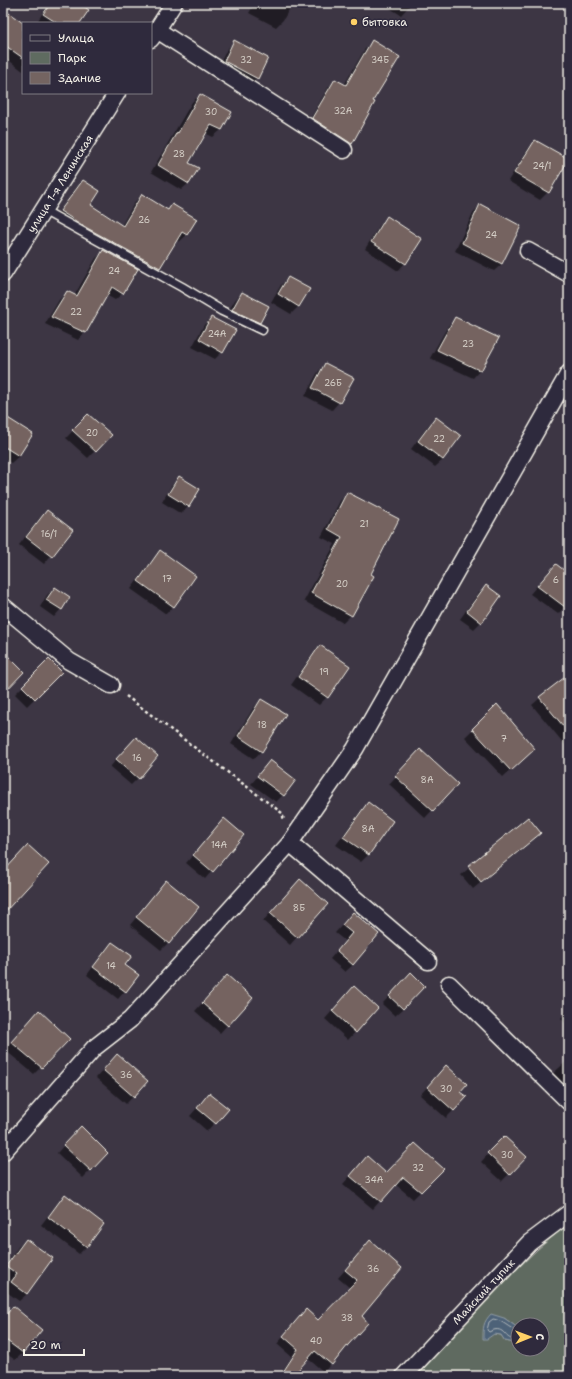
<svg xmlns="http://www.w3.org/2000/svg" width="572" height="1379" viewBox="0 0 572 1379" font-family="'Shantell Sans',sans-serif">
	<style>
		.green { fill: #5f6b60; stroke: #aaaea4; fill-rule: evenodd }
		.water { fill: #4d6278; stroke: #909ba5 }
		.shadow { fill: #0007 }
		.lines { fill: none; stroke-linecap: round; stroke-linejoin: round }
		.shore { stroke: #b1b8bb; stroke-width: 1 }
		.building { fill: #746461; stroke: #f4f1e8 }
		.service-casing { stroke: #f4f1e8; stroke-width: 11 }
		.minor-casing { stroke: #f4f1e8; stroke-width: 19 }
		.path { stroke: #f4f1e8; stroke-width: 2.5; stroke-dasharray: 3 3; stroke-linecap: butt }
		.service { stroke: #2f2a3d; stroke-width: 8 }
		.minor { stroke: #2f2a3d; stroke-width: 16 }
		.poi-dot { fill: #ffd166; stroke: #2f2a3d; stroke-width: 1.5 }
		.labels { text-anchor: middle; stroke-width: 3; stroke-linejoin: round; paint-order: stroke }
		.number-label { font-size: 9px; fill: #d4cec6 }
		.poi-label { font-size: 11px; fill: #f4f1e8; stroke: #2f2a3d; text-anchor: start }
		.street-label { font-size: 11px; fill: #f4f1e8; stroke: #2f2a3d }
	</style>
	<rect width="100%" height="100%" fill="#3d3644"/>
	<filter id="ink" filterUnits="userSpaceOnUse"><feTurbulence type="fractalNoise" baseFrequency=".025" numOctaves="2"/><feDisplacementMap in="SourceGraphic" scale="8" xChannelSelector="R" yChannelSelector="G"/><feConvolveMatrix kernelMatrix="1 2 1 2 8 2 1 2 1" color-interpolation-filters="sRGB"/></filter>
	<g filter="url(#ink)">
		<path class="green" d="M569 1223V1376H416L500 1285 538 1249ZM504 1318 518 1328V1325H542V1349H518V1340L515 1343 505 1341 501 1335 494 1334Z"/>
		<path class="water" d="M491 1314 504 1318 518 1328V1340L515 1343 505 1341 501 1335 494 1334 487 1339H483C483 1328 483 1322 491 1314Z"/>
		<g class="shadow">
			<path d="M49 3H77L79 23 37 22Z"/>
			<path d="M255 3H293L283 20 276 27 249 13Z"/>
			<path d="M381 3H412L401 15Z"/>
			<path d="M561 3H569V9L560 4Z"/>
			<path d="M3 22 23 36V71L3 56Z"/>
			<path d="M373 41 372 102 351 143 343 151 306 126 328 88 335 80 344 85 365 49Z"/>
			<path d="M235 42 257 78 249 85 217 69 227 49Z"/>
			<path d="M200 95 231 112 221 130 213 137 205 133 188 163 189 183 181 190 151 172 192 102Z"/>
			<path d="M535 142 567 159 548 192 540 200 508 181 528 149Z"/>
			<path d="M83 181 90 206 121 226 135 202 142 195 167 210 172 206 196 219 187 235 179 242 176 239 160 267 153 274 80 235 54 219 76 188Z"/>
			<path d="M480 205 502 264 494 271 455 251 473 213Z"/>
			<path d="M387 218 405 263 398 271 365 249 380 225Z"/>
			<path d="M104 251 123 293 115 300 106 295 85 332 78 340 45 324 59 300 67 292 74 296 96 258Z"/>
			<path d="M288 278 299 306 291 314 271 302 281 285Z"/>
			<path d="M242 293 259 322 252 330 225 317 235 300Z"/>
			<path d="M211 318 222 352 215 359 192 347 204 325Z"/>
			<path d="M456 319 480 370 473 378 430 358 448 326Z"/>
			<path d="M325 364 339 402 332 410 305 396 318 372Z"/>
			<path d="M88 415 110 435 88 458 66 438Z"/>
			<path d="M3 416 19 456 11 463 3 458Z"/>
			<path d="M436 418 443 460 435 467 411 449 428 426Z"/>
			<path d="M179 478 199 490 188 507 181 514 162 502 172 485Z"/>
			<path d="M347 493 370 574 351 615 343 623 304 601 335 544 321 537 340 501Z"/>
			<path d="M47 511 72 530 44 564 19 545 39 519Z"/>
			<path d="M160 552 195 576 173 606 166 614 131 589 153 559Z"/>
			<path d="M549 572 569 575V602L558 614 530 594Z"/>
			<path d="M486 586 481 622 474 629 460 619 478 594Z"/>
			<path d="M55 588 61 609 54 617 40 607 47 595Z"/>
			<path d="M321 646 349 666 327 697 319 705 291 685 313 654Z"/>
			<path d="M49 660 61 672 27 706 15 694Z"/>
			<path d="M569 687V741L565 745 532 705 540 698Z"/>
			<path d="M262 700 261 751 254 759 231 744 254 707Z"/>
			<path d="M497 706 526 756 503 777 465 737Z"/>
			<path d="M128 746 138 778 131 785 110 767Z"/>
			<path d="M413 758 457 784 425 818 389 784Z"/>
			<path d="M270 762 283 795 276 802 251 784Z"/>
			<path d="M368 803 392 821 368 855 361 862 336 845 361 811Z"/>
			<path d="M528 818 540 833 473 889 461 875Z"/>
			<path d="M224 819 243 835 205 879 186 863Z"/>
			<path d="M166 881 168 943 161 950 130 925Z"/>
			<path d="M293 888 297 937 290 945 263 921Z"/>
			<path d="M353 913V965L345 972 330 959 345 941 335 933Z"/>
			<path d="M112 943 124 965 125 991 118 999 87 975 105 950Z"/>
			<path d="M404 981 403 1009 395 1016 382 1004Z"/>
			<path d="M220 984 251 998 220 1033 195 1011Z"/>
			<path d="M346 995 377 1008 348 1040 325 1019Z"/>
			<path d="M568 1010H569V1028L561 1018Z"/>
			<path d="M32 1019 69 1039 34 1074 5 1050Z"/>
			<path d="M569 1059V1084L561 1091 549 1077Z"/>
			<path d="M110 1062 147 1082 126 1104 96 1078Z"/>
			<path d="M439 1074 459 1092 454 1110 446 1118 420 1095Z"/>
			<path d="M209 1094 227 1109 207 1131 190 1116Z"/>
			<path d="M73 1135 107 1153 83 1178 57 1153Z"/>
			<path d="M497 1144 509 1174 502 1181 481 1162Z"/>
			<path d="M360 1165 386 1174 443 1169 413 1199 395 1184 373 1209 343 1184Z"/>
			<path d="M65 1196 87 1246 79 1254 41 1225 58 1203Z"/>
			<path d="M26 1240 51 1258 27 1294 19 1301 4 1290 10 1282 3 1277V1269L18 1247Z"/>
			<path d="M370 1241 360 1317 347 1344 324 1372 307 1358 292 1376H279L292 1357 277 1344 299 1318 318 1321 350 1288 338 1278Z"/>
			<path d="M13 1307 23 1353 15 1360 3 1351V1318Z"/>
		</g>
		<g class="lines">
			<path class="shore" d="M518 1331C509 1329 503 1320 493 1319L489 1322 487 1330 489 1332C504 1324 504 1338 512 1339 514 1339 516 1338 518 1338"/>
		</g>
		<g class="building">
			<path d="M51 3H79L89 10 80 23H57L43 14Z"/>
			<path d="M3 9 23 23V58L3 44Z"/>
			<path d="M234 40 268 58 258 79 224 61Z"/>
			<path d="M372 40 400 57 373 101 375 102 352 144 312 118 335 79 346 85Z"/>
			<path d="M200 94 232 112 222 130 211 125 189 163 199 168 189 184 158 165 177 132 178 133Z"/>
			<path d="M535 140 569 159 549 193 514 173Z"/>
			<path d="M83 180 100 191 91 205 123 226 142 194 168 210 172 204 197 219 187 235 182 232 160 268 87 228 60 211Z"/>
			<path d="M480 204 521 226 502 264 462 243Z"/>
			<path d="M387 216 422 239 406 264 371 242Z"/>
			<path d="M103 250 138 269 123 294 112 287 86 333 51 317 67 291 77 296Z"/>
			<path d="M288 277 310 289 299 307 278 294Z"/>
			<path d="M242 292 269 306 260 323 232 310Z"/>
			<path d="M211 317 236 330 223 353 199 339Z"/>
			<path d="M455 317 499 338 481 371 437 350Z"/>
			<path d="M325 363 354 378 340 403 312 388Z"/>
			<path d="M88 414 112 435 96 452 72 430Z"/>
			<path d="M3 415 33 434 19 456 3 446Z"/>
			<path d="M436 417 461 436 443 460 418 441Z"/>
			<path d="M179 476 200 489 189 507 168 494Z"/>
			<path d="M347 492 399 519 371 574 374 576 352 616 311 593 342 537 328 529Z"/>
			<path d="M47 510 73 530 52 557 26 537Z"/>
			<path d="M160 550 196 576 174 607 138 581Z"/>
			<path d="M556 564 569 574V610L537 586Z"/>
			<path d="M486 585 501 596 482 623 467 611Z"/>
			<path d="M55 587 70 597 62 610 46 600Z"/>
			<path d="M320 645 350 666 328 698 298 677Z"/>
			<path d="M3 651 24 672 3 694Z"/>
			<path d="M49 659 62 672 35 699 22 686Z"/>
			<path d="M569 674V733L539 697Z"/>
			<path d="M261 699 286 714 262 752 238 736Z"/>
			<path d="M497 704 535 749 511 771 472 729Z"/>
			<path d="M136 737 158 756 139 779 116 759Z"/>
			<path d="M420 749 458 784 433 811 395 776Z"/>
			<path d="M270 760 296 780 284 796 257 776Z"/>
			<path d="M368 802 393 821 369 855 343 837Z"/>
			<path d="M528 817 541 833 481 882 468 866Z"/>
			<path d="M224 818 244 835 213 872 193 855Z"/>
			<path d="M28 845 49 864 3 914V872Z"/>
			<path d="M300 879 328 904 298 938 270 913Z"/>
			<path d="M166 880 199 907 169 944 136 917Z"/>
			<path d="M353 912 379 934 353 965 337 951 352 933 342 925Z"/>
			<path d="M112 942 132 956 125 965 139 975 126 992 93 967Z"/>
			<path d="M411 972 425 986 403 1009 389 996Z"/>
			<path d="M227 975 253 998 228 1026 202 1003Z"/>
			<path d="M354 986 378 1008 356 1033 332 1011Z"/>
			<path d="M39 1010 70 1039 42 1068 11 1042Z"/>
			<path d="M117 1054 148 1081 134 1097 103 1070Z"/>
			<path d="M446 1065 467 1084 460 1092 467 1097 454 1111 427 1087Z"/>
			<path d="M209 1093 229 1109 216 1124 197 1108Z"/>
			<path d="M81 1126 108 1153 91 1171 63 1145Z"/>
			<path d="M504 1136 527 1157 510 1175 487 1153Z"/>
			<path d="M415 1143 444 1169 421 1192 403 1177 381 1202 350 1176 367 1156 386 1173Z"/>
			<path d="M65 1194 104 1224 87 1247 48 1217Z"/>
			<path d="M26 1239 53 1258 27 1294 11 1282 17 1274 6 1266Z"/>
			<path d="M370 1240 402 1268 362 1316 368 1323 348 1345 332 1365 315 1351 293 1376H283L281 1375 298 1349 283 1336 306 1309 318 1320 357 1280 345 1270Z"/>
			<path d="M13 1306 42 1330 23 1353 3 1338V1319Z"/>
		</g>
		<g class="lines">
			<defs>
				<path id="service" d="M43 210 182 287 222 311 262 330"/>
				<g id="minor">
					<path d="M157 30 344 150"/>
					<path d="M151 39 174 3"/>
					<path d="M528 251 569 274"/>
					<path id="s1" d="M3 274 117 93"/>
					<path d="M3 606 69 661 111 685"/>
					<path d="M290 843 428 961"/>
					<path d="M449 984 569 1102"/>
					<path d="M3 1152 94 1048 130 1020 290 843 355 749 569 373"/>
					<path id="s2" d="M404 1376 529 1243 569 1213"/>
				</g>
			</defs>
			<use href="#service" class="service-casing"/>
			<use href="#minor" class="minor-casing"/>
			<path class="path" d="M126 696 282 813 284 820"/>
			<use href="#service" class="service"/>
			<use href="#minor" class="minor"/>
		</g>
	</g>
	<circle class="poi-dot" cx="354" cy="22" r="4"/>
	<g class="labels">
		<g class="number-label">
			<text x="246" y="63">32</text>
			<text x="380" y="63">34Б</text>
			<text x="343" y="114">32А</text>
			<text x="211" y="115">30</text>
			<text x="179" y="157">28</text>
			<text x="542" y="169">24/1</text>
			<text x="144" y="223">26</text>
			<text x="491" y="238">24</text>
			<text x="114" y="274">24</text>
			<text x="76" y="315">22</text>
			<text x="217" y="337">24А</text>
			<text x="468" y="347">23</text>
			<text x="333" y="386">26Б</text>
			<text x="92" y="436">20</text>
			<text x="439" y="442">22</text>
			<text x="364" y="527">21</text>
			<text x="49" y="537">16/1</text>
			<text x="167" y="582">17</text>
			<text x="556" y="583">6</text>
			<text x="342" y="587">20</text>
			<text x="324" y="675">19</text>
			<text x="262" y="728">18</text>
			<text x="504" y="742">7</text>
			<text x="137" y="761">16</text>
			<text x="427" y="783">8А</text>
			<text x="368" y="832">8А</text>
			<text x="219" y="848">14А</text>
			<text x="299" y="911">8Б</text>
			<text x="111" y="969">14</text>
			<text x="126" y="1078">36</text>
			<text x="446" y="1092">30</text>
			<text x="507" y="1158">30</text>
			<text x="418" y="1171">32</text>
			<text x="374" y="1183">34А</text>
			<text x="373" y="1272">36</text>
			<text x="347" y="1321">38</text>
			<text x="316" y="1344">40</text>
		</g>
		<g class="poi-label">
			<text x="362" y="26">бытовка</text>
		</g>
		<g class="street-label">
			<text dy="4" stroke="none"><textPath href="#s1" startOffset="107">улица 1-я Ленинская</textPath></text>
			<text dy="4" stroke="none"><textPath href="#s2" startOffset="116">Майский тупик</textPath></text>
		</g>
	</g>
	<rect width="572" height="1379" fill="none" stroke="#2f2a3d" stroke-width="16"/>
	<rect x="8" y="8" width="556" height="1363" fill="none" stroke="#f4f1e8" stroke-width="1.5" filter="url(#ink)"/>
	<rect x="22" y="22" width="130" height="72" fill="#2f2a3d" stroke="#7e7a81"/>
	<rect x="30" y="35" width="20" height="6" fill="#2f2a3d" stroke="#7e7a81"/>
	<text x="58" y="42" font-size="12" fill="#f4f1e8">Улица</text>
	<rect x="30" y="52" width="20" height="12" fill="#5f6b60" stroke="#7e7a81"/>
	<text x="58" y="62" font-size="12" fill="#f4f1e8">Парк</text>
	<rect x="30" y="72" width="20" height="12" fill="#746461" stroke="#7e7a81"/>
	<text x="58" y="82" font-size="12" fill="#f4f1e8">Здание</text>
	<g transform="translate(530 1337) rotate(89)"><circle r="19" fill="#2f2a3d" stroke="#7e7a81"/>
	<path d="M0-3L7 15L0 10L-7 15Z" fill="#ffd166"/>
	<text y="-6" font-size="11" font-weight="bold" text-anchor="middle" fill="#f4f1e8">С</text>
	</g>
	<path d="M24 1349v6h60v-6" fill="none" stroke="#f4f1e8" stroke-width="2"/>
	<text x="30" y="1349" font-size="12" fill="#f4f1e8" stroke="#2f2a3d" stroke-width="3" paint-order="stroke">20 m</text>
</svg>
